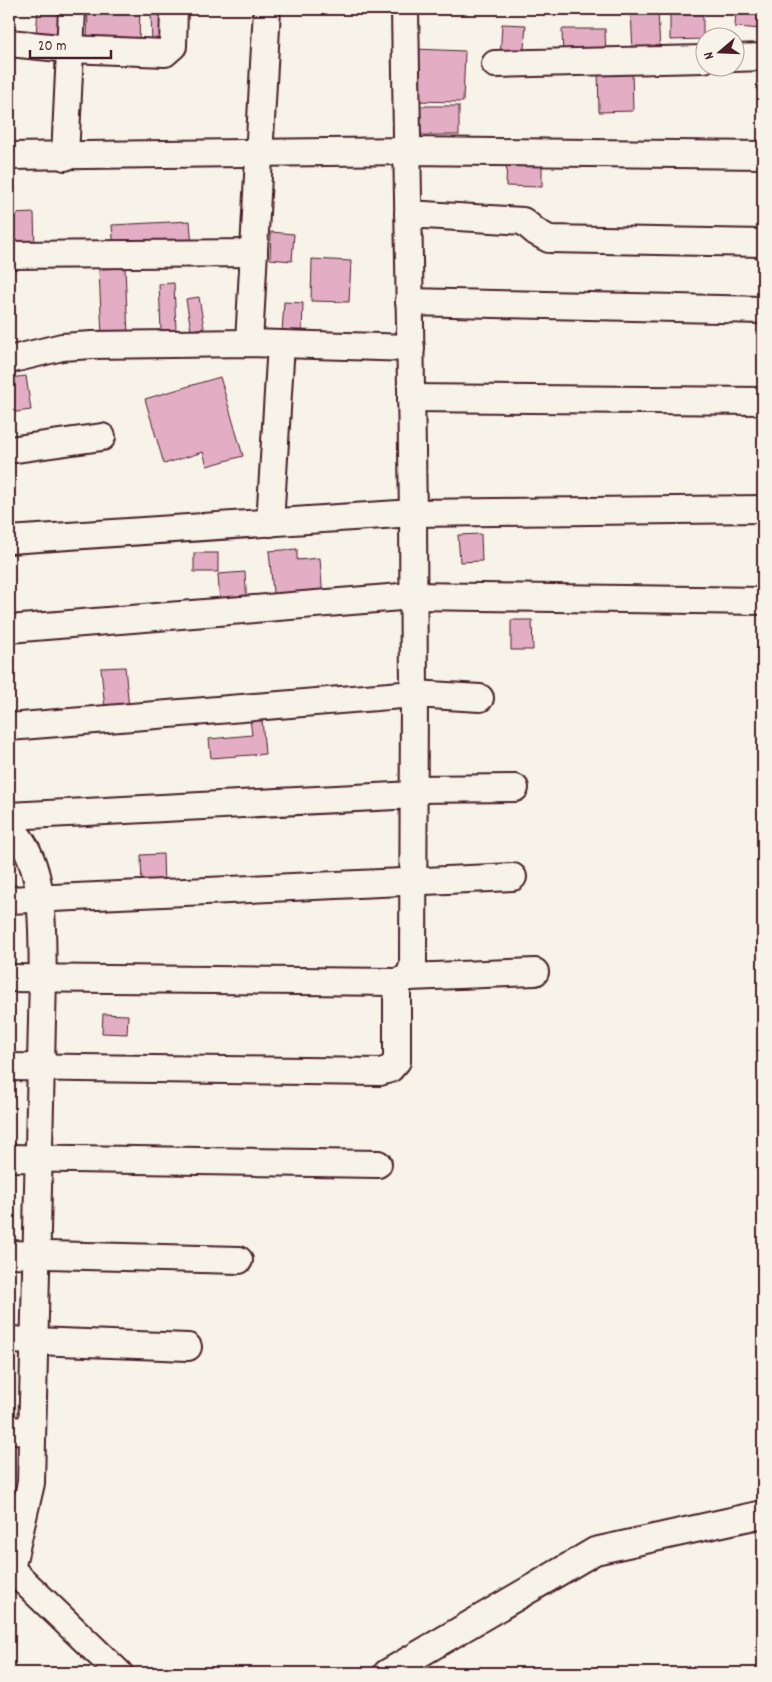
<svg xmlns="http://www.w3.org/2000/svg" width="772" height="1682" viewBox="0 0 772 1682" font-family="Dekko,sans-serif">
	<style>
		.building { fill: #e3adc3; stroke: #4a1f2b }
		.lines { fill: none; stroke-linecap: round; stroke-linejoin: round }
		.street-casing { stroke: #4a1f2b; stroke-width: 30 }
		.street { stroke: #f7f3e8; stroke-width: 26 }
	</style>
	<rect width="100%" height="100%" fill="#f7f3e8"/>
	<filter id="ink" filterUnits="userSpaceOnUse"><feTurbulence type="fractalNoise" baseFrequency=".02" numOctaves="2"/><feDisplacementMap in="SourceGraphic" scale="10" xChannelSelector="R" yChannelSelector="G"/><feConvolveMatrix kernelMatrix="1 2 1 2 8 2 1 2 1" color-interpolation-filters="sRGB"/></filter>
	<g filter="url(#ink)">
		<g class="building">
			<path d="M38 9H64L63 37 36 35Z"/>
			<path d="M88 9H140L139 41 87 40Z"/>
			<path d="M631 9H658L660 53 633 54Z"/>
			<path d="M670 9H703V39L670 40Z"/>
			<path d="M736 9H763V29L735 27Z"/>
			<path d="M151 13H163L164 43 152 44Z"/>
			<path d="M502 24 526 25 523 60 500 59Z"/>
			<path d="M562 29H605L606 58H563Z"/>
			<path d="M415 49 465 51 463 102 413 101Z"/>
			<path d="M598 69H632L633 111 599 112Z"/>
			<rect x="414" y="106" width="45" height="29"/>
			<path d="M507 157 542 158V187L506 186Z"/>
			<path d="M34 213 35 250 11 251 10 214Z"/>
			<path d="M190 221 192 247 114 251 112 225Z"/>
			<path d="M271 232 294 234 292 261 270 259Z"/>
			<path d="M312 259 351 261 349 302 311 301Z"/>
			<path d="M125 268 128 335 102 337 99 269Z"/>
			<path d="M174 283 176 330 161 331 159 284Z"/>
			<path d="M199 297 204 328 191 330 186 299Z"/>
			<path d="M284 302 303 303 302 333 282 332Z"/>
			<path d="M26 376 31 410 9 413V378Z"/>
			<path d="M220 377 243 456 207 466 203 452 164 464 145 399Z"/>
			<path d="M481 534 482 561 460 562 458 535Z"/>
			<path d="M297 549V560L320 558 323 600 274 603 269 551Z"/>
			<rect x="194" y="553" width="24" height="19"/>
			<path d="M245 572 247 605H220L218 574Z"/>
			<path d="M511 620H532L533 650H511Z"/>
			<path d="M125 667 129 708 105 710 101 668Z"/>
			<path d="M262 719 265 754 211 758 209 739 252 735 250 720Z"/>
			<path d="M163 854 164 887 142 888 141 855Z"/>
			<path d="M103 1014 128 1015 127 1034 102 1033Z"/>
		</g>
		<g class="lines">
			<defs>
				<g id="street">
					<path d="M9 43 70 49 165 53 173 46 174 9"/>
					<path d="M734 58 763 57"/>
					<path d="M495 64 704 59"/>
					<path d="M9 156 408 151 763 155"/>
					<path d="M65 157 72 9"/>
					<path d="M408 214 523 221 536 232 549 239 763 243"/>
					<path d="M9 255 254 253"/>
					<path d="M409 302 763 310"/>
					<path d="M249 343 267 9"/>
					<path d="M9 360 62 347 92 345 249 343 411 348"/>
					<path d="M411 398 763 401"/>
					<path d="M9 450 102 437"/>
					<path d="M270 523 281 344"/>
					<path d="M9 540 413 513 763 509"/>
					<path d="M9 629 413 596 763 601"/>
					<path d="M9 727 414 694 413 513 405 9"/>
					<path d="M414 789 515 788"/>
					<path d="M9 816 414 795"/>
					<path d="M9 826C48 862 41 928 43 978L31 1483 11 1569 9 1568"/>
					<path d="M9 900 513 877"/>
					<path d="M409 977 535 972"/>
					<path d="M9 978 397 982 409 977 413 965 414 694 480 698"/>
					<path d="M9 1067 380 1072 390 1069 397 1061V982"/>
					<path d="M9 1158 378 1164"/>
					<path d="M9 1254 239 1260"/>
					<path d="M9 1340 188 1347"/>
					<path d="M9 1430 32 1431"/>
					<path d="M11 1569 119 1673"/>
					<path d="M387 1673 595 1551 763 1514"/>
				</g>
			</defs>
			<use href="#street" class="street-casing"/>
			<use href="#street" class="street"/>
		</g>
	</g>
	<rect width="772" height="1682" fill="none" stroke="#f7f3e8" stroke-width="30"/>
	<rect x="15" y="15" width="742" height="1652" fill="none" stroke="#4a1f2b" stroke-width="2" filter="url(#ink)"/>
	<g transform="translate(720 52) rotate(251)"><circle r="24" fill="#f7f3e8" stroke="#b29e9c"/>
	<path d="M0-4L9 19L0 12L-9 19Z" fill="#4a1f2b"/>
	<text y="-8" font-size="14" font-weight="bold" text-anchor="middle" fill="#4a1f2b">N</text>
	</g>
	<path d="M30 50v8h81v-8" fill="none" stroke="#4a1f2b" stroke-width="2.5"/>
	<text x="38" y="50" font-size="15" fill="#4a1f2b" stroke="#f7f3e8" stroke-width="4" paint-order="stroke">20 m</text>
</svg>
